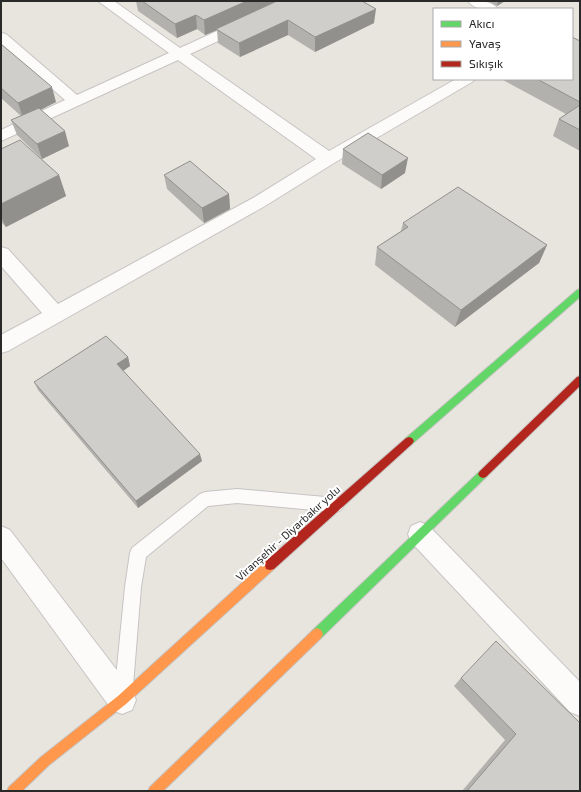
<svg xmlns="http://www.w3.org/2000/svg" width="581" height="792" viewBox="0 0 581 792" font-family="'Exo 2',sans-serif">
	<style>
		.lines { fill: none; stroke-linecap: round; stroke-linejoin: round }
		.lane-casing { stroke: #c6c4c4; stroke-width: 2 }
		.street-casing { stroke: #c6c4c4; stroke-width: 2 }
		.fast-casing { stroke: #c6c4c4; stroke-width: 2 }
		.slow-casing { stroke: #c6c4c4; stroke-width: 2 }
		.jam-casing { stroke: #c6c4c4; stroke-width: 2 }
		.lane { fill: #fcfbfa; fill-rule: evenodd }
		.street { fill: #fcfbfa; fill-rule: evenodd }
		.fast { fill: #63d668; fill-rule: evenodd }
		.slow { fill: #ff974d; fill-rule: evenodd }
		.jam { fill: #b3261e; fill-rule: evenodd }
		.wall { fill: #b3b1ae }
		.shaded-wall { fill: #92908d }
		.building { fill: #d0ceca; stroke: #92908d }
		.labels { text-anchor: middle; stroke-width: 4; stroke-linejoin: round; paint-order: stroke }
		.street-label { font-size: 11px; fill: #292929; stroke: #fff }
	</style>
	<rect width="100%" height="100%" fill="#e8e5de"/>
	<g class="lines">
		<defs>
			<path id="lane" d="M237 489 336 498 341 500 344 505 341 510 336 512 237 503 208 506 146 557 141 587 132 698 129 704 123 707 117 704 114 698 125 587 130 553 132 548 200 494 205 492Z"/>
			<g id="street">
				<path d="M98 1H114L180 48 282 1H300L298 4 190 54 329 151 456 79H475L472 82 334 163 265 206 8 351 1 353V335L42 313 1 266V247L8 249 58 304 253 198 316 159 178 60 1 141V130L65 100 1 44V33L6 34 77 95 169 53Z"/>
				<path d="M468 1C479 1 491 0 498 9 487 9 475 11 468 1Z"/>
				<path d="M420 522 429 526 580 682V716L570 712 411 542 408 534 411 526Z"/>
				<path d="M1 526 10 530 132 690 136 700 132 710 122 714 112 710 1 558Z"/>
			</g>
			<g id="fast">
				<path d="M580 289V297L412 444 409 445 406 444 404 441 406 438 577 290Z"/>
				<path d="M483 470 486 471 488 474 486 477 321 638 317 640 313 638 311 634 313 630 480 471Z"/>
			</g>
			<g id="slow">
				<path d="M270 560 274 561 275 565 274 569 126 704 49 765 22 791H7L9 787 41 757 118 696 266 561Z"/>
				<path d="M317 628 321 630 323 634 321 638 163 791H148L150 787 313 630Z"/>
			</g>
			<g id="jam">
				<path d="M580 376V386L486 477 483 478 480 477 478 474 480 471 577 377Z"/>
				<path d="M409 437 412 438 414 441 412 444 274 569 270 570 266 569 265 565 266 561 406 438Z"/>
			</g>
		</defs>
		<use href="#lane" class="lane-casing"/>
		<use href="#street" class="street-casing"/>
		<use href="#fast" class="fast-casing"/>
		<use href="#slow" class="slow-casing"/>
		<use href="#jam" class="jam-casing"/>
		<use href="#lane" class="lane"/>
		<use href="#street" class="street"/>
		<use href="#fast" class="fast"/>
		<use href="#slow" class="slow"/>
		<use href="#jam" class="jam"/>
	</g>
	<g class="wall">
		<path d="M136 1H362L374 23 315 52 288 35 240 57 218 43 217 30 205 35 197 29 177 38 138 11Z"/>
		<path d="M488 1H505L497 6Z"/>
		<path d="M580 41V151L553 136 559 119 566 114 501 79H572Z"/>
		<path d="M1 44 56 102 41 110 69 146 42 159 17 135 11 120 21 116 1 98Z"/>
		<path d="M1 149 59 175 66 196 6 227 1 222Z"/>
		<path d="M343 149 405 173 381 189 342 164Z"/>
		<path d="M164 175 229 194 230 209 204 223 167 189Z"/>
		<path d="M403 223 547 245 539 263 455 327 375 265 377 247 401 231Z"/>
		<path d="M128 357 130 366 123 371 202 461 138 508 38 390 34 382Z"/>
		<path d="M461 678 580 791H462L505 740 454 686Z"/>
	</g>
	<g class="shaded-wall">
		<path d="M247 1H279L216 29 217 30 205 35 204 20Z"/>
		<path d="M498 1H505L497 6Z"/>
		<path d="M376 9 374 23 315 52V37Z"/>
		<path d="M196 15 197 29 177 38 175 24Z"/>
		<path d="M288 20V35L240 57 239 43Z"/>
		<path d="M52 87 56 102 23 118 18 103Z"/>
		<path d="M65 131 69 146 42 159 37 144Z"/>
		<path d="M408 158 405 173 381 189 382 175Z"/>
		<path d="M59 175 66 196 6 227 1 217V204Z"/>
		<path d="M229 194 230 209 204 223 202 208Z"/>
		<path d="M547 245 539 263 455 327 461 310Z"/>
		<path d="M128 357 130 366 120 373 117 364Z"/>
		<path d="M200 454 202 461 138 508 136 501Z"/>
	</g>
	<g class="building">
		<path d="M142 1H247L204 20 196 15 175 24Z"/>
		<path d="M277 1H362L376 9 315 37 288 20 239 43 216 29Z"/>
		<path d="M572 37 580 41V102L537 79H572Z"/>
		<path d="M1 44 52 87 18 103 1 88Z"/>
		<path d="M580 105V130L559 119Z"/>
		<path d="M39 108 65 131 37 144 11 120Z"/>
		<path d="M368 133 408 158 382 175 343 149Z"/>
		<path d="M20 140 59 175 1 204V149Z"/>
		<path d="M190 161 229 194 202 208 164 175Z"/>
		<path d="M458 187 547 245 461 310 377 247 408 227 403 223Z"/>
		<path d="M106 336 128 357 117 364 200 454 136 501 34 382Z"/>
		<path d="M496 641 580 723V791H467L516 734 461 678Z"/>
	</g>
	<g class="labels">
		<g class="street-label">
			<text transform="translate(288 533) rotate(-42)" y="4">Viranşehir - Diyarbakır yolu</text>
		</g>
	</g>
	<rect width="581" height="792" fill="none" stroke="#292929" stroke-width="4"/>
	<rect x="433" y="8" width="140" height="72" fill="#ffffff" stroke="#a9a9a9"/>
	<rect x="441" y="21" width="20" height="6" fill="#63d668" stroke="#a9a9a9"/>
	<text x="469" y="28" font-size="12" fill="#292929">Akıcı</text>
	<rect x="441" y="41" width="20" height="6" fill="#ff974d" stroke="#a9a9a9"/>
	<text x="469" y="48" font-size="12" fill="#292929">Yavaş</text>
	<rect x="441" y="61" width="20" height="6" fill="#b3261e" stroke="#a9a9a9"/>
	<text x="469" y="68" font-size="12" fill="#292929">Sıkışık</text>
</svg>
